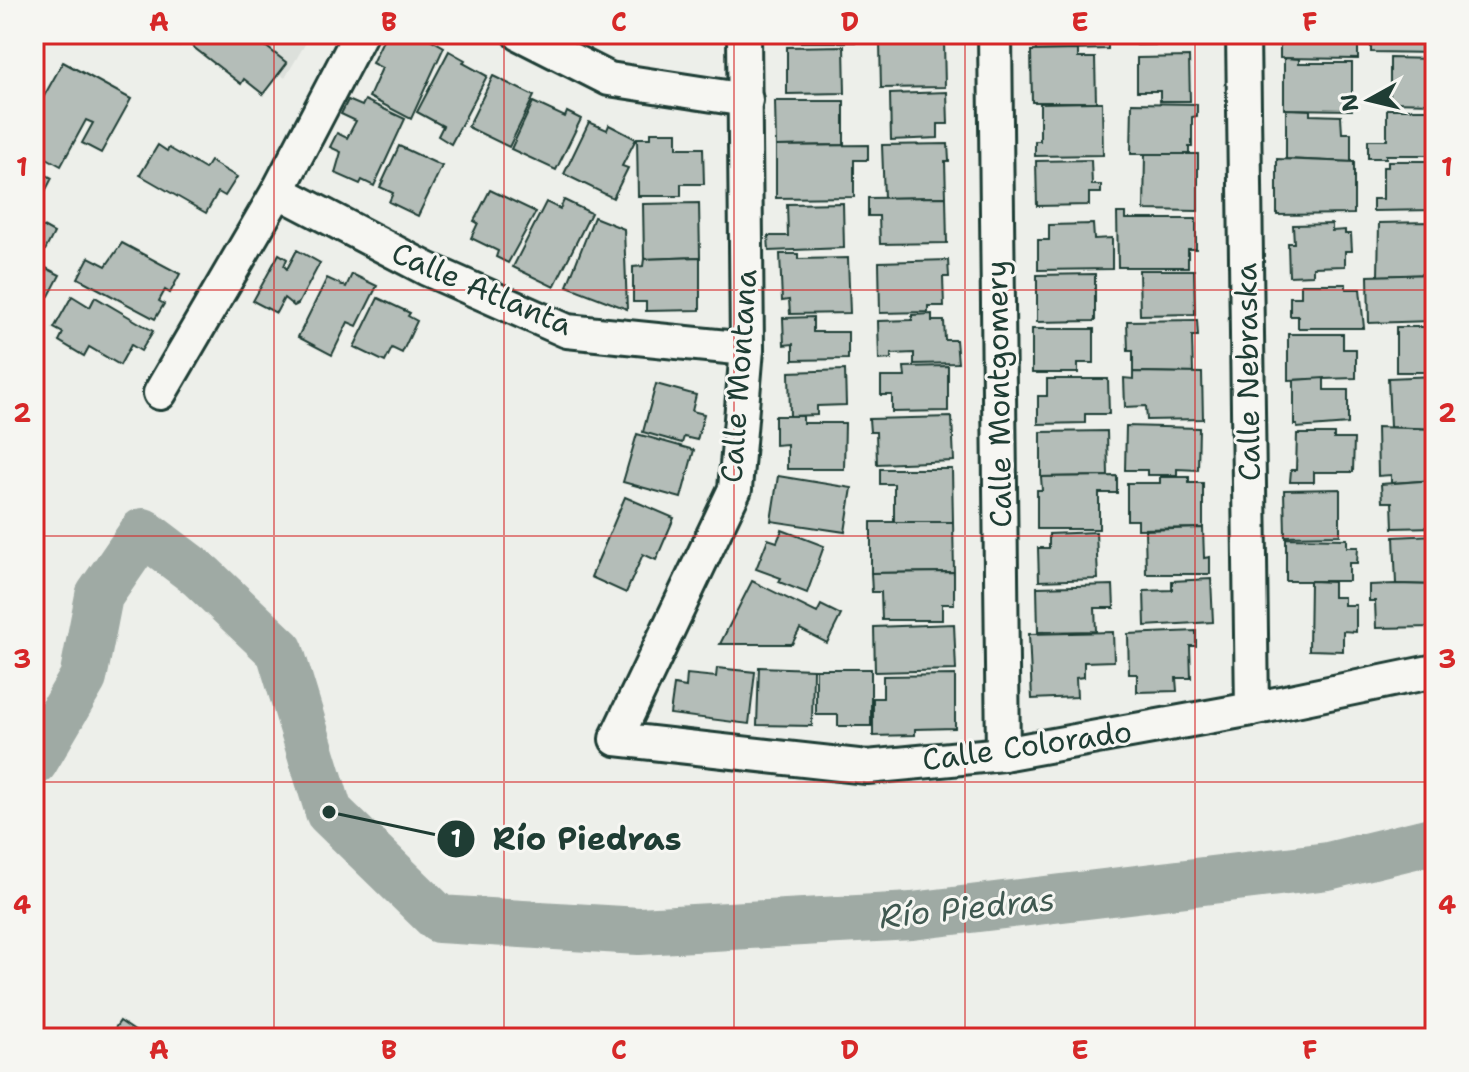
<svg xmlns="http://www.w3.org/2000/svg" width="1469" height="1072" viewBox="0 0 1469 1072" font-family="'Shantell Sans',sans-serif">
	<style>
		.built { fill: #dce0db }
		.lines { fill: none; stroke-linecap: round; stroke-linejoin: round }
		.river { stroke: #9faaa4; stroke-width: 48 }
		.building { fill: #b4bdb8; stroke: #1f3d34; stroke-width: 2 }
		.minor-casing { stroke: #1f3d34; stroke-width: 38 }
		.minor { stroke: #f6f6f2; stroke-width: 32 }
		.grid { fill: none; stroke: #d62828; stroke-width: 2; stroke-opacity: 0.55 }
		.labels { text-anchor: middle; stroke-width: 6; stroke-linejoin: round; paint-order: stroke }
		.street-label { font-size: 30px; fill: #1f3d34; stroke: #f6f6f2 }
		.water-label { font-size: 32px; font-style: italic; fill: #3f5850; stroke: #f6f6f2 }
		.leader { fill: none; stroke: #1f3d34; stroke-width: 3 }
		.callout-dot { fill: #1f3d34; stroke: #f6f6f2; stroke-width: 3 }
		.mark-label { font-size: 24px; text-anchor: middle; font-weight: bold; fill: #fff }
		.callout-label { font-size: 32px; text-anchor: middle; font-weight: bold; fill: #1f3d34; stroke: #f6f6f2; stroke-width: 6; stroke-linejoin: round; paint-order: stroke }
		.neatline { fill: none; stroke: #d62828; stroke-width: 3 }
		.grid-label { font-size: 26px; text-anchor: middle; font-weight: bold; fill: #d62828 }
	</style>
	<rect width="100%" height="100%" fill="#edefea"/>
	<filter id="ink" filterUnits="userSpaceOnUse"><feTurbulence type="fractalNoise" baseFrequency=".0125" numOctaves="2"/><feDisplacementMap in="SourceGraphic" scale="16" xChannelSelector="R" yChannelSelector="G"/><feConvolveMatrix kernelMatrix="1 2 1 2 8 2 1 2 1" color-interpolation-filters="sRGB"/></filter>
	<g filter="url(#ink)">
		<path class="built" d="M231 34H311L285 78Z"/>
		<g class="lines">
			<path class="river" d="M34 762 83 678 99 596 143 532 201 576 280 651 329 812 439 919 639 931 912 916 1328 866 1435 840"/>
		</g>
		<g class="building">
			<path d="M164 34H250L287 63 263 94 244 79 241 84 184 40 179 46Z"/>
			<path d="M386 34 398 39 400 34H421L444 47 411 119 369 97 382 68 372 63Z"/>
			<path d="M777 34H857V42H783V34Z"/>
			<path d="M1036 34H1108V49L1036 51Z"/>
			<path d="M1137 34H1192V44L1137 45Z"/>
			<path d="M1280 34H1358V59L1280 58Z"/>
			<path d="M1371 34H1435V53L1371 52Z"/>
			<path d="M944 41 945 87 881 88 880 43Z"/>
			<path d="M844 46 845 93 787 94V47Z"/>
			<path d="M1078 50V58H1095L1096 102H1032L1031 51Z"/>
			<path d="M449 51 465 60 463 63 487 76 451 144 438 136 443 126 417 112Z"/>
			<path d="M1189 57 1190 101H1160V91H1137V58Z"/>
			<path d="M1284 58 1299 59V63H1352V110L1284 109Z"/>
			<path d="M1390 58 1435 59V103L1390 102Z"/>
			<path d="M63 62 131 99 101 153 82 143 93 123 86 120 61 166 34 151V114Z"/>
			<path d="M493 76 534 96 509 147 468 127Z"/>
			<path d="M947 92 948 124H938V138L891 140 890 94Z"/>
			<path d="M348 100 362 106 365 100 405 119 374 186 362 180 360 184 335 173 341 152 330 147 337 133 347 138 356 121 341 114Z"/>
			<path d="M775 101H844V145L776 146Z"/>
			<path d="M533 102 565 117 567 112 581 119 556 170 511 149Z"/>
			<path d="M1096 102H1102L1103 155 1035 156V141H1040V103Z"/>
			<path d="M1132 103 1197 104V116L1192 117V147H1189V154H1131Z"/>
			<path d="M1286 109 1310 110V115L1341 116 1342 133H1351V162L1286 159Z"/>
			<path d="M1387 109H1435V155H1386V158H1368V140H1387Z"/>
			<path d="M589 122 607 130 609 125 636 139 622 166 628 168 613 198 564 174Z"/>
			<path d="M651 132H677V148H703L704 184H681V196H638L637 138H651Z"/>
			<path d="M948 144 949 161H945L946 197 884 198 882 145Z"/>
			<path d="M158 145 167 151 169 148 205 169 210 161 237 177 225 196 218 192 206 213 140 175Z"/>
			<path d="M868 145V160H854V197L776 198V146Z"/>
			<path d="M399 146 442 166 418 216 389 202 393 193 380 187Z"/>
			<path d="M1145 154H1198V211L1144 210Z"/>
			<path d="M1277 159 1354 162V214L1277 215Z"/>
			<path d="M1091 160 1092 185H1101V193H1089V205L1037 206 1036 161Z"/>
			<path d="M1388 161H1435V210L1373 211V199H1383V167H1388Z"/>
			<path d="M34 169 52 178 34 213Z"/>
			<path d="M490 190 536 212 508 263 496 257 498 251 471 238 478 223 474 221Z"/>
			<path d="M946 197 947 243 880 244 879 216H868V198Z"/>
			<path d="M564 200 591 213 554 287 513 267 546 202 560 209Z"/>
			<path d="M699 203 700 257 644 259 643 204Z"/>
			<path d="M843 203 844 248 769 251 768 236H788L787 204Z"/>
			<path d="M1117 213H1125V219H1196V249H1188V267H1118Z"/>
			<path d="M594 217 624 229 627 309 567 286Z"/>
			<path d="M34 222 54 233 38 264 60 275 49 296 34 288Z"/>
			<path d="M1429 222V225H1435V274L1378 276 1379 223Z"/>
			<path d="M1093 224 1094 239 1112 238V269L1038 270V240H1049V225Z"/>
			<path d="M1332 224V231L1345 230V234H1351L1352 251H1345V266L1313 267V275L1289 276 1288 243H1294L1293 225Z"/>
			<path d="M122 243 180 274 170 293 165 290 159 301 164 304 155 319 78 278 89 257 106 266Z"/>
			<path d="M297 250 320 263 298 304 294 306 284 298 276 313 253 301 279 254 287 259 284 266 287 269Z"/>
			<path d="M780 254H798V259L848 258 850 313 790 314 789 300 782 301Z"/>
			<path d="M700 257V310L646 311V302H633V267L643 266 644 259Z"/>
			<path d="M948 260 949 277H943L944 306H928V312L880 313 879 262Z"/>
			<path d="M1139 270H1194L1195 314 1140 315Z"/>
			<path d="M352 274 377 286 357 326 348 322 332 355 298 337 327 278 346 287Z"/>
			<path d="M1095 274V321L1037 322V275Z"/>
			<path d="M1435 274V323L1431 321 1369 323 1368 276Z"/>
			<path d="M1301 284H1346V289H1360L1364 328H1298V316H1290V297H1301Z"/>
			<path d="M72 296 90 307 95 297 153 331 141 351 131 345 120 365 89 347 84 356 59 341 63 333 54 328Z"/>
			<path d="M378 298 410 313 408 316 417 321 402 353 392 348 385 362 354 347Z"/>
			<path d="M932 314V321H944L945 340H956L958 363 914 364V353L891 354V359L879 360 878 321 912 320V315Z"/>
			<path d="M813 317V332H848V359L793 360V344L784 345 783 318Z"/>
			<path d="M1197 320 1198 336H1192L1193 373 1133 372V351H1128L1127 321Z"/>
			<rect x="1396" y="327" width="39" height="45"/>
			<path d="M1032 329H1094V363H1078V373H1032Z"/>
			<path d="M1288 334H1343V349H1356V378L1288 380Z"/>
			<path d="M948 366V411L892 412V395H881V377H905L904 367Z"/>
			<path d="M845 370 846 405 817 406V415L790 416 789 372Z"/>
			<path d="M1133 372 1202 373 1203 419 1147 420 1146 406 1125 407 1124 378 1133 379Z"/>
			<path d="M1435 376V429L1390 427 1388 378Z"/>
			<path d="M1324 378V390H1348V424L1297 428V425H1294V380Z"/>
			<path d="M1047 379H1108L1109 414H1085V423L1038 424V396H1047Z"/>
			<path d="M656 384 696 395 692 411 704 414 697 440 684 437 682 443 643 432Z"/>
			<path d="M775 416H803V423H845L844 469H787V444L775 445Z"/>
			<path d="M952 417 954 461 877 464 876 432H870L869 419Z"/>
			<path d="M1126 426 1199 428 1198 470 1177 469V475H1147V470H1125Z"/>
			<path d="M1377 427 1435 429V480L1391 483V475L1378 476Z"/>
			<path d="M1107 431 1108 476 1041 477V432Z"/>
			<path d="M637 434 694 450 681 498 623 482Z"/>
			<path d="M1297 434H1334V439H1354L1353 472H1314V482H1290L1291 470H1296Z"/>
			<path d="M880 469H952L953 522H894V484H880Z"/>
			<path d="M778 476 852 488 845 532 771 521Z"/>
			<path d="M1117 476V493H1099V529H1037V490H1042L1041 477Z"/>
			<path d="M1160 477H1189V483H1203V528L1138 529V520H1127V483H1160Z"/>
			<path d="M1435 480V527L1393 528 1392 502H1382L1381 484Z"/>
			<path d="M1340 489V535L1285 536 1284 490Z"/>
			<path d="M625 497 674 518 656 560 643 554 626 593 591 577Z"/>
			<path d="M871 522H953L954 572 871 573Z"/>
			<path d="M1203 528 1204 558 1210 557V574H1146L1145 530Z"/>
			<path d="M782 530 824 546 807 593 779 582 781 578 756 569 768 539 777 542Z"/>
			<path d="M1096 532 1098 579 1039 581 1038 548H1049V534Z"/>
			<path d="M1435 535V585L1396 584 1394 537Z"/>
			<path d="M1286 538 1347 539V547H1358L1357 563H1349V581H1286Z"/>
			<path d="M954 572V604H942V620H882L881 592H872L871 573Z"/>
			<path d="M1211 579 1213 622 1145 626 1144 591 1172 590V581Z"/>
			<path d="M752 581 817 613 821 605 841 615 827 643 800 629 792 644H720Z"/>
			<path d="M1310 581 1333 582V597H1344V605H1356V632L1343 631V651L1309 650Z"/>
			<path d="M1396 584 1435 585V627L1376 628 1375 601H1369V585Z"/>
			<path d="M1113 585 1114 608H1095L1096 631 1038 632 1037 587Z"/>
			<path d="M954 624 956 670 875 672 874 627Z"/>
			<path d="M1196 631V646H1190L1191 678H1176L1177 691 1137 692V674H1129L1128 634Z"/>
			<path d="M1113 632 1114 661 1084 662V677L1076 678 1077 697 1032 699 1029 634Z"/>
			<path d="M759 667 813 669 812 726 757 725Z"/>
			<path d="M717 668 755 672 749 724 670 714 674 685 686 687 687 674 716 677Z"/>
			<path d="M816 669H871V726H838V715H816Z"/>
			<path d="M955 675V728L915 729V735L873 736V698H883V676Z"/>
			<path d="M120 1021 145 1038H108Z"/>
		</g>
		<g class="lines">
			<defs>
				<g id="minor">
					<path d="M520 34 609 79 746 100"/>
					<path d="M744 34 747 349 735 489 616 739 867 767 1003 754 1252 709 1435 671"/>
					<path d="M995 34 1003 754"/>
					<path d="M1243 34 1252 709"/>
					<path d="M278 191 427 269 567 331 747 349"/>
					<path d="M160 393 278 191 360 34"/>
				</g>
			</defs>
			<use href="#minor" class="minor-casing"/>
			<use href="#minor" class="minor"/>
		</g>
	</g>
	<path class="grid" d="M274 34V1038M504 34V1038M734 34V1038M965 34V1038M1195 34V1038M34 290H1435M34 536H1435M34 782H1435"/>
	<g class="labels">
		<g class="street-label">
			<text transform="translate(482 289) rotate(23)" y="10">Calle Atlanta</text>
			<text transform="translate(1248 372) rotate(-91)" y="10">Calle Nebraska</text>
			<text transform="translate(739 376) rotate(-86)" y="10">Calle Montana</text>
			<text transform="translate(999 394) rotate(-91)" y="10">Calle Montgomery</text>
			<text transform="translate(1027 746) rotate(-8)" y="10">Calle Colorado</text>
		</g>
		<g class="water-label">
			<text transform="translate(967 908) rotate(-6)" y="11">Río Piedras</text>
		</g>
	</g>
	<path class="leader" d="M329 812L456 839"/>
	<g class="callout-dot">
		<circle cx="329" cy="812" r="8"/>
		<circle cx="456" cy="839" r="20"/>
	</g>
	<g class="mark-label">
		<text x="456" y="847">1</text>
	</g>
	<g class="callout-label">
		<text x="587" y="850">Río Piedras</text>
	</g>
	<rect width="1469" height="1072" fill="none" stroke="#f6f6f2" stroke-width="88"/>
	<g transform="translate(1369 100) rotate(262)" stroke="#f6f6f2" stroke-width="6" paint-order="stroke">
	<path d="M0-6L14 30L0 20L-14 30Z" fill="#1f3d34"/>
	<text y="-12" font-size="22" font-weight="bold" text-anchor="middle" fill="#1f3d34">N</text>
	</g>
	<rect x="44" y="44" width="1381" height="984" class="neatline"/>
	<g class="grid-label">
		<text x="159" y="31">A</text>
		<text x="389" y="31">B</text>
		<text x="619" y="31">C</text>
		<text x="850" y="31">D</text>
		<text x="1080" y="31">E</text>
		<text x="1310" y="31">F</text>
		<text x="22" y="176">1</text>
		<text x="1447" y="176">1</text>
		<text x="22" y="422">2</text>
		<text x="1447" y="422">2</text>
		<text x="22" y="668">3</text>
		<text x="1447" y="668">3</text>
		<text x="22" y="914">4</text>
		<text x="1447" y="914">4</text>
		<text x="159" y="1059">A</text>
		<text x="389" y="1059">B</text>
		<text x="619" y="1059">C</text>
		<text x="850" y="1059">D</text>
		<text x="1080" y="1059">E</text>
		<text x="1310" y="1059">F</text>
	</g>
</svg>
